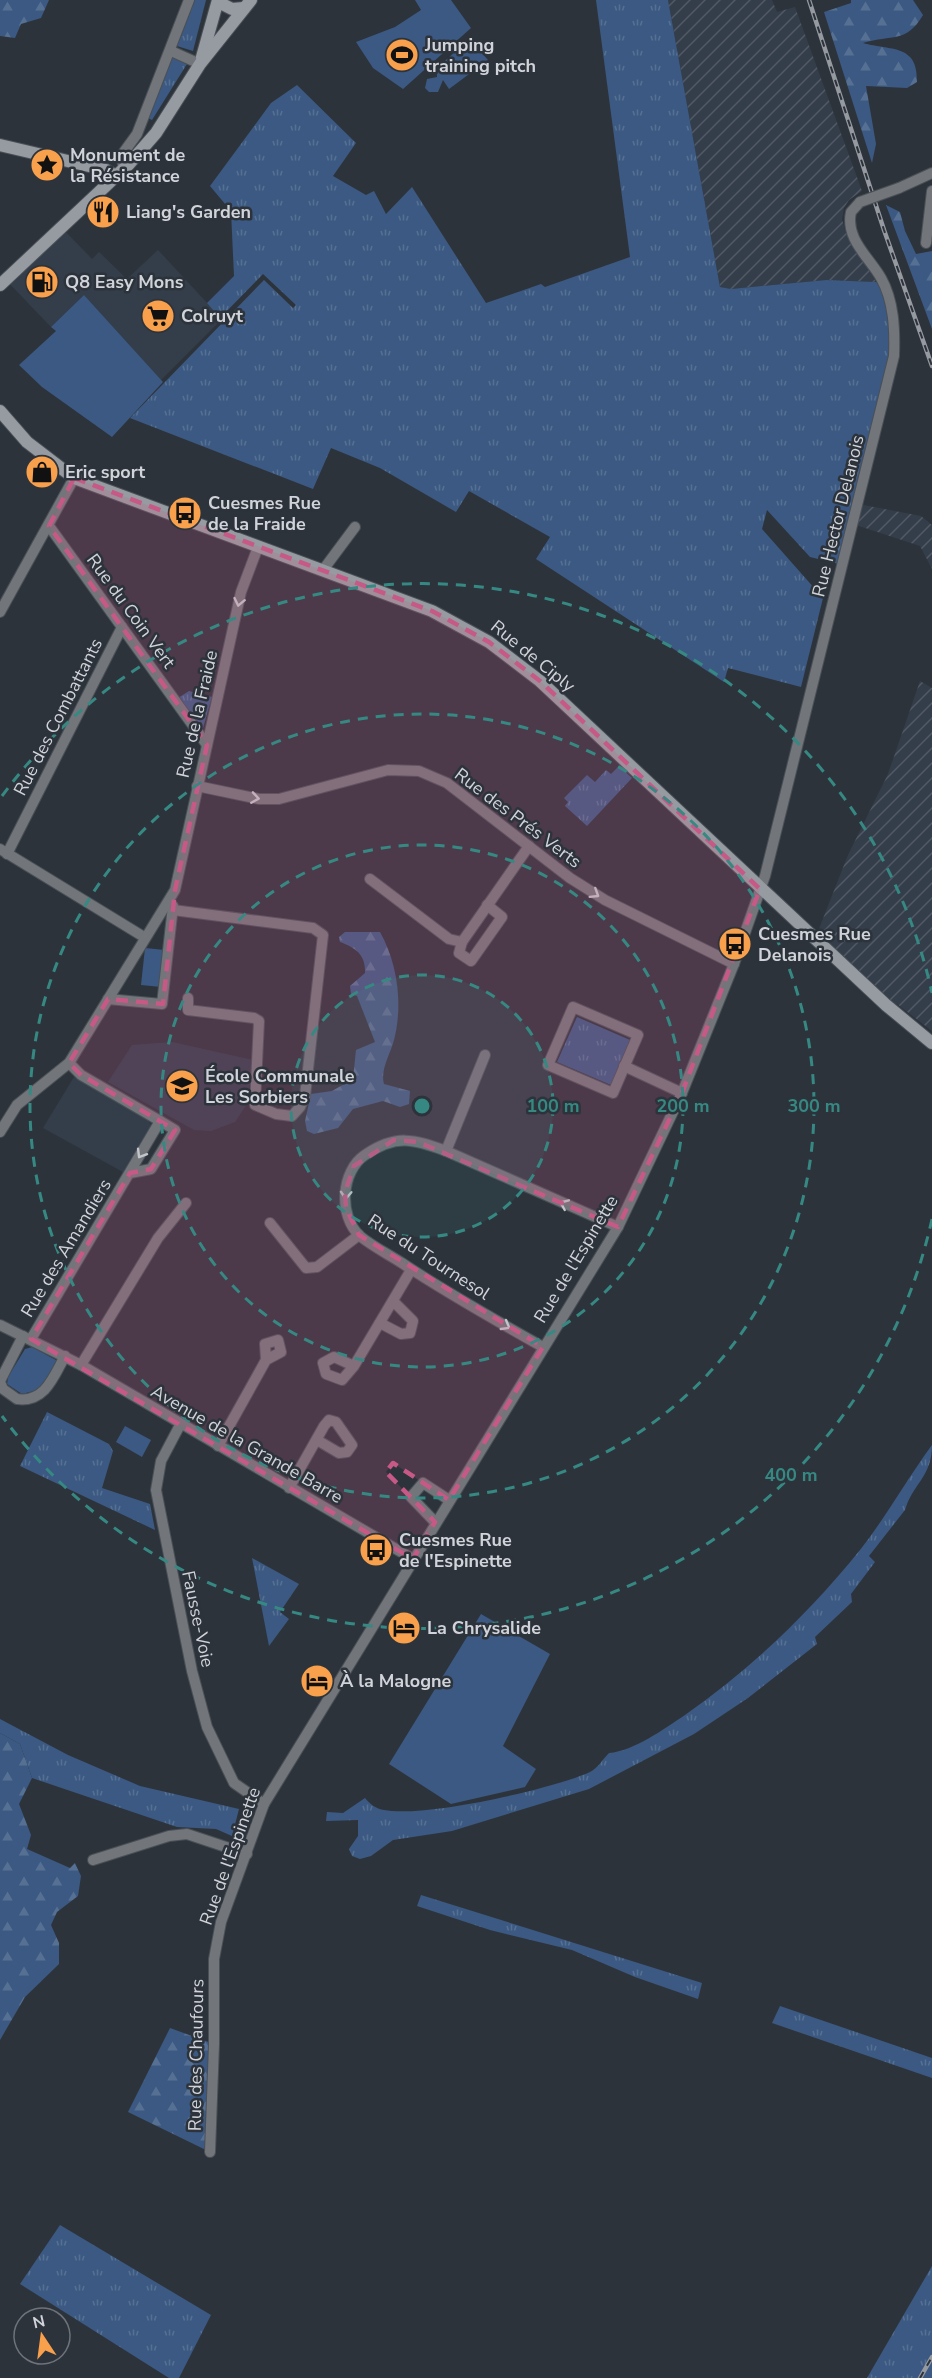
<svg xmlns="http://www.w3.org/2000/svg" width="932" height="2378" viewBox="0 0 932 2378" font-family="'Nunito Sans',sans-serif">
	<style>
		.built { fill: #343e4b }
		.industrial { fill: url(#industrial-furrows) }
		.grass { fill: url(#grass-tufts) }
		.forest { fill: url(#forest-firs) }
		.green { fill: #3b5982 }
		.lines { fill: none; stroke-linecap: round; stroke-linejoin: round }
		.street-casing { stroke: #4a5057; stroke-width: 12 }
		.secondary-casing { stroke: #4a5057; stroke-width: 14 }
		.street { stroke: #727579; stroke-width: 10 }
		.secondary { stroke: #969ba1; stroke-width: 12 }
		.rail-casing { stroke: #9599a0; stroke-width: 4.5 }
		.rail { stroke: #2d333b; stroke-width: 2; stroke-dasharray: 7; stroke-linecap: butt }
		.street-bridge-casing { stroke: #4a5057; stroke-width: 12; stroke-linecap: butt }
		.street-bridge { stroke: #727579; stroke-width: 10 }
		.oneway { stroke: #c2c5cb }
		.marked { fill: #c75987; fill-opacity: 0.2; stroke: #c75987; stroke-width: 4.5; stroke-dasharray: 12 8; stroke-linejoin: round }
		.ring { fill: none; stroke: #368983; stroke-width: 3; stroke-dasharray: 10 8 }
		.labels { text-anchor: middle; stroke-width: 5; stroke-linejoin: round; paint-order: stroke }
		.poi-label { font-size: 18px; font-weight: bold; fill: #d0d3d9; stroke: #2d333b; text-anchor: start }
		.street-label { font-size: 18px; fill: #d0d3d9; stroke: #2d333b }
		.centre { fill: #368983; stroke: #2d333b; stroke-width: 3 }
		.ring-label { font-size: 18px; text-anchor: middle; font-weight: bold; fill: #368983; stroke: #2d333b; stroke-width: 5; stroke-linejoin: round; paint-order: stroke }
	</style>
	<defs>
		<pattern id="industrial-furrows" width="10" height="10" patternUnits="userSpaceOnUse" patternTransform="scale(1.5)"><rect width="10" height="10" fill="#343e4b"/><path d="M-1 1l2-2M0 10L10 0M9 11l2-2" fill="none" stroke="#505964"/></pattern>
		<pattern id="grass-tufts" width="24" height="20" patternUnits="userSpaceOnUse" patternTransform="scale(1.5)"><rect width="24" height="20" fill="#3b5982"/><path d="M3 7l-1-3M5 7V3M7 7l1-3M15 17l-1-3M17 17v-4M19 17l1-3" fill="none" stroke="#567093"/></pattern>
		<pattern id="forest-firs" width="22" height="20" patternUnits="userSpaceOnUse" patternTransform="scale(1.5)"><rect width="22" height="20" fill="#3b5982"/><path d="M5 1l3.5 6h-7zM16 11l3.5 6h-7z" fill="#567093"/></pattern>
	</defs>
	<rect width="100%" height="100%" fill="#2d333b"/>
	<g class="built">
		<path d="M62 228 92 259 99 252 127 279 158 250 222 319 161 380 84 295 51 327 6 280Z"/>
		<path d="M172 1042 253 1060 247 1104 235 1122 211 1131 194 1130 108 1082 132 1045Z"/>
		<path d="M74 1077 148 1120 151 1125 123 1172 43 1128Z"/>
	</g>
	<g class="industrial">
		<path d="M668 0H772L777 12 795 7 862 191 849 200 844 208 842 219 845 230 876 282 826 280 731 289 720 287Z"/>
		<path d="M858 504 921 516 932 525V569L920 546 853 524Z"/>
		<path d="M920 681 932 688V1031L897 1004 886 1005 815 939 848 855 888 774Z"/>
	</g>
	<g class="grass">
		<path d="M195 0H206L193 51 177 46Z"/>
		<path d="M596 0H668L720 287 731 289 826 280 876 282 885 289 895 334 843 565 810 557 767 510 762 529 823 598 801 687 728 668 724 682 536 559 550 537 469 491 456 512 380 468 331 448 313 489 130 418 264 280 293 308 296 305 263 274 220 318 207 303 234 276 231 211 210 186 271 103 297 85 356 143 333 176 366 195 374 191 386 214 412 187 486 303 541 284 545 287 630 257Z"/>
		<path d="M172 56 187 64 152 120 148 118Z"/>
		<path d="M189 691 212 697 203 728H199L178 698Z"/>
		<path d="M619 766 632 778 587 826 565 806 568 802 564 798 587 775 595 782 606 770 611 774Z"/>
		<path d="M577 1017 630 1040 611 1085 557 1062Z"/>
		<path d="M47 1412 109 1444 113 1451 102 1488 150 1504 155 1530 20 1466Z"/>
		<path d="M932 1445C932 1477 913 1483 905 1510L869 1556 875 1562 851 1594 852 1602 815 1637 817 1644 748 1698 694 1734 589 1789 452 1831 393 1840 371 1856 360 1859 352 1856 349 1849 358 1836V1820L326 1821 327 1812 343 1813 365 1798C370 1804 376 1809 384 1810 423 1818 553 1789 590 1772 597 1769 603 1759 609 1753 634 1751 664 1729 685 1715 752 1668 809 1613 860 1550 886 1517 907 1479 932 1445Z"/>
		<path d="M252 1558 299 1584 280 1612 289 1619 269 1646Z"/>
		<path d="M0 1719 68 1755 140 1786 239 1809 232 1836 216 1829 177 1827 32 1778 20 1744 0 1733Z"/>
		<path d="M421 1895 702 1983 698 1999 635 1977 572 1950 490 1930 417 1906Z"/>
		<path d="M780 2006 932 2058V2078L772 2023Z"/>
		<path d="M60 2225 211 2315 179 2378H169L20 2284Z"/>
		<path d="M932 2266V2378H867Z"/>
	</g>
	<g class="forest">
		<path d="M0 0H49L41 18 21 24 15 38 0 36Z"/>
		<path d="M851 0H913L923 15C906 44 892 34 863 43 890 51 918 43 917 82L907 88 866 86 876 144 872 163 824 12 851 3Z"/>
		<path d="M886 205 900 212 905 231 916 254 932 251V329Z"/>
		<path d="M345 932H380C398 964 403 1005 394 1040 390 1055 380 1070 384 1084L410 1091 409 1104 400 1107 383 1101 353 1109 338 1128 314 1134 307 1131 305 1121 311 1094 332 1091 353 1079 356 1050 375 1042 357 996 351 994 350 986 365 973C366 955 356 948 340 942L339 937Z"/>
		<path d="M0 1733 20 1744 32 1778 19 1804 31 1835 27 1849 70 1868 75 1863 81 1876 78 1896 57 1912 51 1925 59 1943V1964L25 1997 0 2040Z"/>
		<path d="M170 2028 214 2044 210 2152 128 2112Z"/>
	</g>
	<g class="green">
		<path d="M415 0H451L471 28 403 89 373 68 356 42 395 27 421 10Z"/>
		<path d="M467 41 472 42 488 60 449 89 443 80 438 92H429L425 88 427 79 437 77V68Z"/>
		<path d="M84 295 163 382 112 437 42 387 19 365 56 331 51 327Z"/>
		<path d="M145 948 165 950 161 987 141 985Z"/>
		<path d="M32 1347 56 1360 57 1365 42 1389 22 1394 7 1384 8 1377 25 1349Z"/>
		<path d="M125 1426 151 1440 142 1457 116 1442Z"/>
		<path d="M481 1614 550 1654 503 1746 536 1769 525 1787 451 1804 389 1764Z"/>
	</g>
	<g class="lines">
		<defs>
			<g id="street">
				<path d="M171 51 200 64"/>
				<path d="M124 169 121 156 137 134 189 0"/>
				<path d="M899 188 932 173"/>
				<path d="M926 243 932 191"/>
				<path d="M49 526 207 745"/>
				<path d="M323 570 355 527"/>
				<path d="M0 612 74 478"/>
				<path d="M197 786 259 799H279L388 770 419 771 447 783 570 878 605 900 734 964"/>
				<path d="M0 849 144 937"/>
				<path d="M7 854 122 627"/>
				<path d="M370 879 449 939 462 942 529 846"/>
				<path d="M173 910 313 928 323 935 305 1096 300 1107 292 1116 276 1114 255 1105 259 1021 254 1018 188 1010V998"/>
				<path d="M462 942 459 953 471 961 502 917 487 905"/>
				<path d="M108 999 162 1004 173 906"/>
				<path d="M573 1007 638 1035 613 1093 548 1065Z"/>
				<path d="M69 1063 81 1075 160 1121"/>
				<path d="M624 1066 682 1093"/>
				<path d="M0 1132 17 1105 69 1063 175 890 241 592 258 547"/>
				<path d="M446 1151 485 1055"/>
				<path d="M270 1223 306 1268 317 1267 359 1235"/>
				<path d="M380 1323 401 1334 410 1333 413 1321 393 1301"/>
				<path d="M0 1325 81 1365 413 1559"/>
				<path d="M31 1339C74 1267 117 1194 160 1121L175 1130 151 1169 130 1173"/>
				<path d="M543 1347C495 1320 447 1293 402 1263 388 1254 372 1246 360 1236 338 1216 341 1171 365 1155 396 1134 413 1139 446 1151L618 1227"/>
				<path d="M81 1365 158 1238 186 1203"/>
				<path d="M354 1366 334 1357 323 1363 326 1374 342 1380 354 1366 411 1270"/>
				<path d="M0 1381 23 1336"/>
				<path d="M0 1382 3 1389 17 1399C45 1403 54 1376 65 1356"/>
				<path d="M180 1425 161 1461 156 1490 192 1671 207 1727 234 1783 264 1804"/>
				<path d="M218 1446 266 1360 265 1344 278 1340 281 1352 266 1360"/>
				<path d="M289 1488 324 1426 329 1420 336 1422 352 1445 347 1452 339 1453 317 1440"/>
				<path d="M435 1522 411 1497 423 1483 449 1500"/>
				<path d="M93 1860 169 1836 187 1834 247 1854"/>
				<path d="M210 2152 214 2044V1959L221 1922 264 1804 618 1227 682 1093 734 964 765 876 894 356C895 330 894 301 881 278 869 257 845 239 851 212L860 202"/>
			</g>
			<g id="secondary">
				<path d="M218 2 232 9 244 8"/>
				<path d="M202 57 218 0"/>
				<path d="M0 145 106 170 117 177"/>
				<path d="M0 285 129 164 156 133 200 64 251 0"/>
				<path d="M0 411 27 442 74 478 432 611 489 642 540 681 886 1005 932 1043"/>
			</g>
		</defs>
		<use href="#street" class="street-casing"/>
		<use href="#secondary" class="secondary-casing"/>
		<use href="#street" class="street"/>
		<use href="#secondary" class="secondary"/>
		<defs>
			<g id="rail">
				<path d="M809 0 884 230 932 366"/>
				<path d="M920 2378 932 2357"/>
			</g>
		</defs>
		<use href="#rail" class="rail-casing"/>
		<use href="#rail" class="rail"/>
		<defs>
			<path id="street-bridge" d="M860 202 899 188"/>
		</defs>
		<use href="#street-bridge" class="street-bridge-casing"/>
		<use href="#street-bridge" class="street-bridge"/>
	</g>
	<defs><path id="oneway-chevron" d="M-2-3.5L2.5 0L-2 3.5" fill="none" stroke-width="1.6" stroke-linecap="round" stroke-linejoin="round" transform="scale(1.5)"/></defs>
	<g class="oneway">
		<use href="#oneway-chevron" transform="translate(239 602) rotate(102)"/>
		<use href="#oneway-chevron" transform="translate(255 798) rotate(9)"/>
		<use href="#oneway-chevron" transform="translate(595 894) rotate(32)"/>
		<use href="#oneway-chevron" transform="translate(141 1154) rotate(121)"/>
		<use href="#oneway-chevron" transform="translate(346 1195) rotate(93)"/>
		<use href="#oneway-chevron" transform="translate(564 1204) rotate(-157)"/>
		<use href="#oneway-chevron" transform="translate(506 1326) rotate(30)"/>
	</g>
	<path class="marked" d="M74 478 432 611 489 642 540 681 760 889 682 1093 618 1227 418 1142 394 1140 354 1166 345 1192 346 1208 359 1235 543 1347 449 1500 393 1463 386 1472 435 1522 413 1559 31 1339 130 1173 151 1169 175 1130 81 1075 69 1063 108 999 163 1004 175 890 207 745 49 526Z"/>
	<circle cx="422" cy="1106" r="131" fill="#368983" fill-opacity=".12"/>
	<g class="ring">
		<circle cx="422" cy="1106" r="131"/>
		<circle cx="422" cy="1106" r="261"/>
		<circle cx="422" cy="1106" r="392"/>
		<path d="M932 1219A522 522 0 0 1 2 1416M2 796A522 522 0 0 1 932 993"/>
	</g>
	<defs>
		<symbol id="stadium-disc" viewBox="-11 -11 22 22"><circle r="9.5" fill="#f8a04b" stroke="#2d333b"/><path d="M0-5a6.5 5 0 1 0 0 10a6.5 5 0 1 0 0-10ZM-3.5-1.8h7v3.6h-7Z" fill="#111"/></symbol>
		<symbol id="sight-disc" viewBox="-11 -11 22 22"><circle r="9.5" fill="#f8a04b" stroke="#2d333b"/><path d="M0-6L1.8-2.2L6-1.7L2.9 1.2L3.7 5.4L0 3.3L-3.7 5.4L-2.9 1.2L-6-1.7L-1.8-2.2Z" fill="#111"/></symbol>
		<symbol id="restaurant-disc" viewBox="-11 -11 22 22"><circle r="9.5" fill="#f8a04b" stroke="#2d333b"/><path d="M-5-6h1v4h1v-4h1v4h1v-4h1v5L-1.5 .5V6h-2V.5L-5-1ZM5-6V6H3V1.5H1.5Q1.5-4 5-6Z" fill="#111"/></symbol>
		<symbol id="fuel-disc" viewBox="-11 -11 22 22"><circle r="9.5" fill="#f8a04b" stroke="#2d333b"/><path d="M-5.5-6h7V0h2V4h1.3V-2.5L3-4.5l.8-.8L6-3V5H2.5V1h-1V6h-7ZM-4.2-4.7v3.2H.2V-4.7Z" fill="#111"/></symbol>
		<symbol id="supermarket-disc" viewBox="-11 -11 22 22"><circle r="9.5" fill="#f8a04b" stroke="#2d333b"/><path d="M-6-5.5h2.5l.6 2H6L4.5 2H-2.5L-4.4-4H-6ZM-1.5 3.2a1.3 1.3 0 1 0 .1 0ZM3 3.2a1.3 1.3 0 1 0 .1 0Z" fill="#111"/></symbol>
		<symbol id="shop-disc" viewBox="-11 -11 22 22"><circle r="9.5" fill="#f8a04b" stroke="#2d333b"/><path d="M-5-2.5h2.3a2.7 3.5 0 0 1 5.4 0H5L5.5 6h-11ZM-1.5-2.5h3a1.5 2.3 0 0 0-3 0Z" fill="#111"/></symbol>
		<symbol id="bus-disc" viewBox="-11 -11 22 22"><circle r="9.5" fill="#f8a04b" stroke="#2d333b"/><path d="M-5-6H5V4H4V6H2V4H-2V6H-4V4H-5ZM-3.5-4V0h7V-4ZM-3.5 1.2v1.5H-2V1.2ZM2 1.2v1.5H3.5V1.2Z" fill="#111"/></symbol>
		<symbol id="school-disc" viewBox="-11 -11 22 22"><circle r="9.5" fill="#f8a04b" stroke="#2d333b"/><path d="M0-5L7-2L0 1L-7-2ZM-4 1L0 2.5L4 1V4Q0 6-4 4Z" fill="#111"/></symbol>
		<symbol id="hotel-disc" viewBox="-11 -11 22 22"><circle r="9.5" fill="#f8a04b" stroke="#2d333b"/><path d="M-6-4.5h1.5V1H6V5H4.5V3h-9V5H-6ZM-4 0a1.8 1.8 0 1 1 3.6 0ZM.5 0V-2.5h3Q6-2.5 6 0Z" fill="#111"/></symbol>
	</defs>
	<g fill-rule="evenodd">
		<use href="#stadium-disc" x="383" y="36" width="38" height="38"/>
		<use href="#sight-disc" x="28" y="146" width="38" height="38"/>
		<use href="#restaurant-disc" x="84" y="193" width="38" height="38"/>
		<use href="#fuel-disc" x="23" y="263" width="38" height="38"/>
		<use href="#supermarket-disc" x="139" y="297" width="38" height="38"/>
		<use href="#shop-disc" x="23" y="453" width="38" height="38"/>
		<use href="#bus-disc" x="166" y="494" width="38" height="38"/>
		<use href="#bus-disc" x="716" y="925" width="38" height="38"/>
		<use href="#school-disc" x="163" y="1067" width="38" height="38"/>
		<use href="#bus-disc" x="357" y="1531" width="38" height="38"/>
		<use href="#hotel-disc" x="385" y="1609" width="38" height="38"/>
		<use href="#hotel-disc" x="298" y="1662" width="38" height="38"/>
	</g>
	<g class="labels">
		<g class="poi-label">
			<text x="425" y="51">Jumping<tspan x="425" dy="21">training pitch</tspan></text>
			<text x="70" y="161">Monument de<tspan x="70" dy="21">la Résistance</tspan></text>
			<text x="126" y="218">Liang's Garden</text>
			<text x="65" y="288">Q8 Easy Mons</text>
			<text x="181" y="322">Colruyt</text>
			<text x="65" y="478">Eric sport</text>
			<text x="208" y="509">Cuesmes Rue<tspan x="208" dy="21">de la Fraide</tspan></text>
			<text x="758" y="940">Cuesmes Rue<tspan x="758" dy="21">Delanois</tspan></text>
			<text x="205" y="1082">École Communale<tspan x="205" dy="21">Les Sorbiers</tspan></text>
			<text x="399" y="1546">Cuesmes Rue<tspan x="399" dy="21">de l'Espinette</tspan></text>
			<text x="427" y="1634">La Chrysalide</text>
			<text x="340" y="1687">À la Malogne</text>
		</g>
		<g class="street-label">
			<text transform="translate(838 516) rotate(-76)" y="6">Rue Hector Delanois</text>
			<text transform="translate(131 611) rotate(54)" y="6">Rue du Coin Vert</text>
			<text transform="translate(533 656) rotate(39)" y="6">Rue de Ciply</text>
			<text transform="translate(197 714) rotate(-77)" y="6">Rue de la Fraide</text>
			<text transform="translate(58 717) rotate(-63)" y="6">Rue des Combattants</text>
			<text transform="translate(518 818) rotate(37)" y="6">Rue des Prés Verts</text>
			<text transform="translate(66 1248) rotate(-59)" y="6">Rue des Amandiers</text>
			<text transform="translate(429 1257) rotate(33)" y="6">Rue du Tournesol</text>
			<text transform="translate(576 1259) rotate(-59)" y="6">Rue de l'Espinette</text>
			<text transform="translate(247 1444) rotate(30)" y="6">Avenue de la Grande Barre</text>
			<text transform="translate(198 1619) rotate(78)" y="6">Fausse-Voie</text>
			<text transform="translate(230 1856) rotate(-70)" y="6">Rue de l'Espinette</text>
			<text transform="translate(196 2055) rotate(-89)" y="6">Rue des Chaufours</text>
		</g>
	</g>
	<circle cx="422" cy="1106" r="9" class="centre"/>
	<g class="ring-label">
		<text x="553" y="1112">100 m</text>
		<text x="683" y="1112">200 m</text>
		<text x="814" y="1112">300 m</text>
		<text x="791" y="1481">400 m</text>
	</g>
	<g transform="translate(42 2336) rotate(347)"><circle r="28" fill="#2d333b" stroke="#6e737a" stroke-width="1.5"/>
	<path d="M0-4.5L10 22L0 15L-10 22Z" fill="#f8a04b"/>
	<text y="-9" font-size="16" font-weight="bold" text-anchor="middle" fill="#d0d3d9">N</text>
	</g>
</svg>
